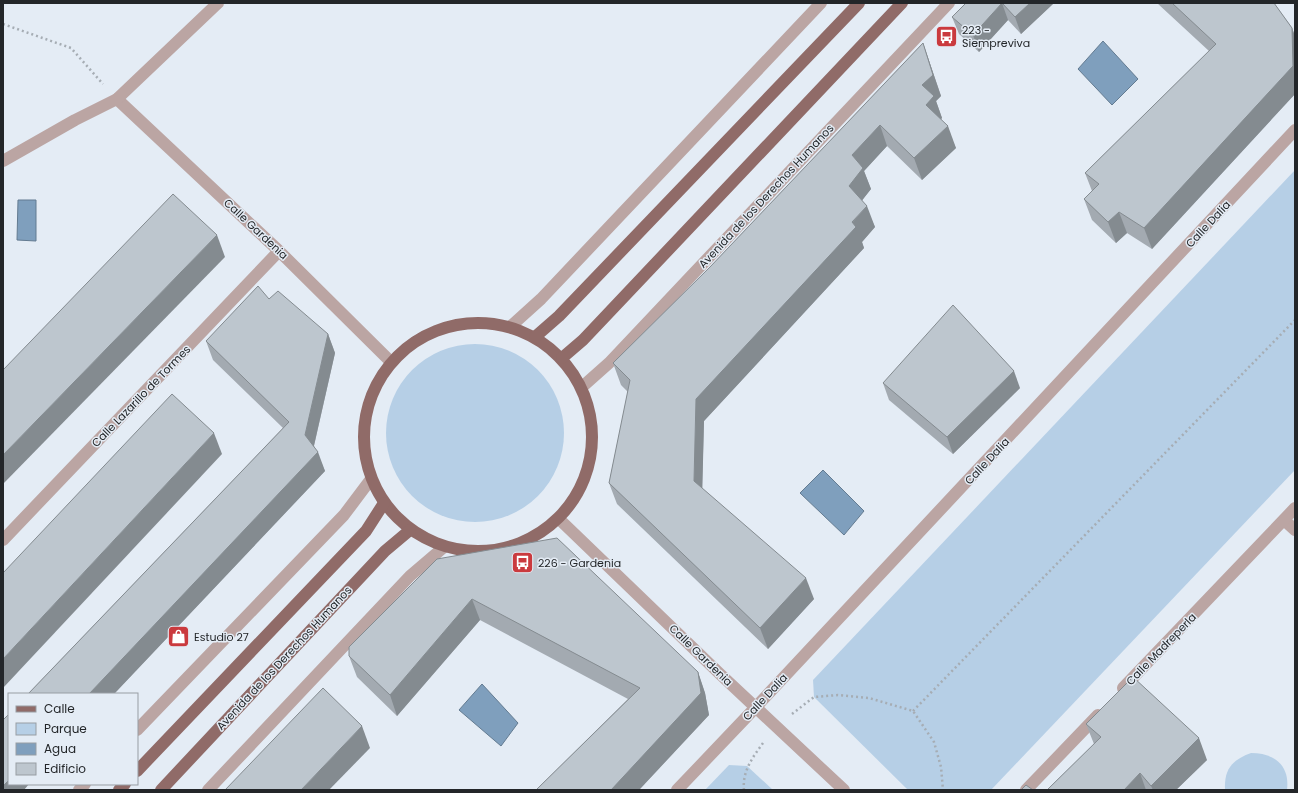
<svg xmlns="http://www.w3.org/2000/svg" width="1298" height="793" viewBox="0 0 1298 793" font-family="Poppins,sans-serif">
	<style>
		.green { fill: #b6cfe6 }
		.water { fill: #7f9fbd; stroke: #637b91 }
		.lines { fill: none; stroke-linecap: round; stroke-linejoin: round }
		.path { stroke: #a6adb4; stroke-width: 2.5; stroke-dasharray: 2 3; stroke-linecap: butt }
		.minor { stroke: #bba5a3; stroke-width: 12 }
		.major { stroke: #906b68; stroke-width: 12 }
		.wall { fill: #a3aab1 }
		.shaded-wall { fill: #848b90 }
		.building { fill: #bdc6ce; stroke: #848b90 }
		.labels { text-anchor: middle; stroke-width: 3; stroke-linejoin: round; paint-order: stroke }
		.poi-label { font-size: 11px; fill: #232629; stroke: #e4ecf5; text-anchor: start }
		.street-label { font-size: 11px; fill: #232629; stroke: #e4ecf5 }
	</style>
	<rect width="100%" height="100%" fill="#e4ecf5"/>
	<g class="green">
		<path d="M1295 170V470L991 790H908L814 697 813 680Z"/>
		<circle cx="475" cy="433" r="89"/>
		<path d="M1251 753C1274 753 1290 765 1287 790H1225C1224 769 1232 760 1251 753Z"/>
		<path d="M729 765 747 766 773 790H705Z"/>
	</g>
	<g class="water">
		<path d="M1103 41 1138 79 1112 105 1078 69Z"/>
		<path d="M18 200H36V241L17 240Z"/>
		<path d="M823 470 864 511 844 535 800 493Z"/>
		<path d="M482 684 518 723 501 746 459 710Z"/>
	</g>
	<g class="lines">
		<g class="path">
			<path d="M3 24 71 48 103 84"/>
			<path d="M913 711 1295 320"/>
			<path d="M792 714 814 697 838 695 869 698 913 711 934 742 941 767 943 790"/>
			<path d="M744 790C742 771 753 757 763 743"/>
		</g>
		<g class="minor">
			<path d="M117 99 279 251 391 362"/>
			<path d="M3 161 75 120 117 99 218 3"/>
			<path d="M511 326 541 299 821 3"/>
			<path d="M582 387 609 363 949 3"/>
			<path d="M559 519 720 674 844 790"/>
			<path d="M1284 520 1295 530"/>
			<path d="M3 540 279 251"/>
			<path d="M1123 688 1295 508"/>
			<path d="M137 730 344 515 371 479"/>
			<path d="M79 790 85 784"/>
			<path d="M208 790 410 576 444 547"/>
			<path d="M677 790 756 707 1295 130"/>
			<path d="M1026 790 1098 715"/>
		</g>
		<g class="major">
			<circle cx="478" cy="437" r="114"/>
			<path d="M535 337 559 316 859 3"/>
			<path d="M562 358 583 340 902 3"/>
			<path d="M137 771 366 531 384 503"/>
			<path d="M119 790 125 784"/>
			<path d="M161 790 385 551 410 530"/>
		</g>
	</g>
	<g class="wall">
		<path d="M966 3H1054L1021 34 1008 20 979 52 959 34 952 17Z"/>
		<path d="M1157 3H1274L1292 28 1295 36V94L1152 249 1127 233 1116 243 1092 220 1084 199 1092 191 1085 173 1209 51Z"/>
		<path d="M923 43 941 96 936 101 942 118 941 119 956 148 922 180 887 146 864 171 871 189 862 200 875 227 862 242 864 248 704 421 702 488 814 599 768 649 617 504 609 483 628 392 621 385 613 363 710 267Z"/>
		<path d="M269 299 328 334 335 353 314 446 325 471 114 694H28L283 428 213 360 206 341Z"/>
		<path d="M883 383 1020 388 953 454 889 400Z"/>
		<path d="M437 559 698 672 705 693 709 715 639 790H536L628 699 480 620 397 716 357 677 349 656Z"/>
		<path d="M1086 724 1207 760 1176 790H1047L1094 744Z"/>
	</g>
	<g class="shaded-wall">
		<path d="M1002 3 1008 20 979 52 973 35Z"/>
		<path d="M1030 3H1054L1021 34 1015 17Z"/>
		<path d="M1292 28 1295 36V94L1152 249 1144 228Z"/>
		<path d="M923 43 941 96 936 101 942 118 934 127 926 105 922 85Z"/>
		<path d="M880 125 887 146 864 171 871 189 857 207 849 186 852 155Z"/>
		<path d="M948 126 956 148 922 180 914 158Z"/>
		<path d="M867 206 875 227 862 242 864 248 704 421 702 502 694 481 696 399Z"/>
		<path d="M1119 212 1127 233 1116 243 1108 222Z"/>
		<path d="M217 235 225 257 3 484V455Z"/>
		<path d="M328 334 335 353 312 454 305 435Z"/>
		<path d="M1014 371 1020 388 953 454 947 437Z"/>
		<path d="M214 433 222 454 3 688V659Z"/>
		<path d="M318 452 325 471 114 694H89Z"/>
		<path d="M806 578 814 599 768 649 760 628Z"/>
		<path d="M472 599 480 620 397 716 390 695Z"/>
		<path d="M698 672 705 693 709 715 639 790H611Z"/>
		<path d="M362 726 370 748 329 790H301Z"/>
		<path d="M1199 738 1207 760 1176 790H1153L1151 786Z"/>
		<path d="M1140 773 1146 790H1124Z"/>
		<path d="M9 780V784H29L24 790H3V786Z"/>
	</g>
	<g class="building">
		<path d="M966 3H1030L1015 17 1002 3 973 35 952 17Z"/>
		<path d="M1172 3H1274L1292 28 1293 66 1144 228 1119 212 1108 222 1084 199 1099 184 1085 173 1216 44Z"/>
		<path d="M923 43 933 75 922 85 934 96 926 105 948 126 914 158 880 125 852 155 863 168 849 186 867 206 852 222 856 227 696 399 694 481 806 578 760 628 609 483 630 380 613 363 710 267Z"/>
		<path d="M173 194 217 235 3 455V370Z"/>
		<path d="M258 286 269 299 278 291 328 334 305 435 318 452 89 694H28L289 422 206 341Z"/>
		<path d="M953 305 1014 371 947 437 883 383Z"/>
		<path d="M172 394 214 433 3 659V573Z"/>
		<path d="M557 538 698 672 701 693 611 790H536L640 688 472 599 390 695 349 656V647L437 559Z"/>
		<path d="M1133 677 1199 738 1151 786 1140 773 1124 790H1047L1101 737 1086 724Z"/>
		<path d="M323 688 362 726 301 790H225Z"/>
		<path d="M9 714V780L3 786V720Z"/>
		<path d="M1026 785 1033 790H1021Z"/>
	</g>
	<defs>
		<symbol id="bus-square" viewBox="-11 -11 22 22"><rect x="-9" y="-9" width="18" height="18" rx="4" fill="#ca3a3e" stroke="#e4ecf5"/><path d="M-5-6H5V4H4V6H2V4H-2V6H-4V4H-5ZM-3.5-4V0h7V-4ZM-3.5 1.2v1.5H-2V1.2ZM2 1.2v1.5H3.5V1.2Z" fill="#fff"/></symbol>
		<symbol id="shop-square" viewBox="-11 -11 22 22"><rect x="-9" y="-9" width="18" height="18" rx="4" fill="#ca3a3e" stroke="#e4ecf5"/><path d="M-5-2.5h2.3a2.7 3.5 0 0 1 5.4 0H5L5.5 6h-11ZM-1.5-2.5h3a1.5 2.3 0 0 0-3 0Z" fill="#fff"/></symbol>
	</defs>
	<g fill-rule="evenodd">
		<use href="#bus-square" x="934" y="24" width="25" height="25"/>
		<use href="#bus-square" x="510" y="550" width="25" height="25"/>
		<use href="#shop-square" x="166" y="624" width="25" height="25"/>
	</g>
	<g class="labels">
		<g class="poi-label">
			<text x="962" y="34">223 -<tspan x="962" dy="13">Siempreviva</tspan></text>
			<text x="538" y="567">226 - Gardenia</text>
			<text x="194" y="641">Estudio 27</text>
		</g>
		<g class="street-label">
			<text transform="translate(766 196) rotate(-47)" y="4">Avenida de los Derechos Humanos</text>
			<text transform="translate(1208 224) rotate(-47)" y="4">Calle Dalia</text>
			<text transform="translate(256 229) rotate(43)" y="4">Calle Gardenia</text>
			<text transform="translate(141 396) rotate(-46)" y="4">Calle Lazarillo de Tormes</text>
			<text transform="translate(987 461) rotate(-47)" y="4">Calle Dalia</text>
			<text transform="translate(1161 649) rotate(-46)" y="4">Calle Madreperla</text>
			<text transform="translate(701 655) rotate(44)" y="4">Calle Gardenia</text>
			<text transform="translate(284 658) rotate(-47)" y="4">Avenida de los Derechos Humanos</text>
			<text transform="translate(765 697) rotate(-47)" y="4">Calle Dalia</text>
		</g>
	</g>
	<rect width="1298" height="793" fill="none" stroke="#232629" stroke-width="8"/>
	<rect x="8" y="693" width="130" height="92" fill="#e4ecf5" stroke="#979da3"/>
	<rect x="16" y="706" width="20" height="6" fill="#906b68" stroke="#979da3"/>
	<text x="44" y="713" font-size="12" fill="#232629">Calle</text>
	<rect x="16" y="723" width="20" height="12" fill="#b6cfe6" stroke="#979da3"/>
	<text x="44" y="733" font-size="12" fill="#232629">Parque</text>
	<rect x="16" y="743" width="20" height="12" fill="#7f9fbd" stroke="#979da3"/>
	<text x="44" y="753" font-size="12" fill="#232629">Agua</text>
	<rect x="16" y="763" width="20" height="12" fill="#bdc6ce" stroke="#979da3"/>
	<text x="44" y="773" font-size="12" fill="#232629">Edificio</text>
</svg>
